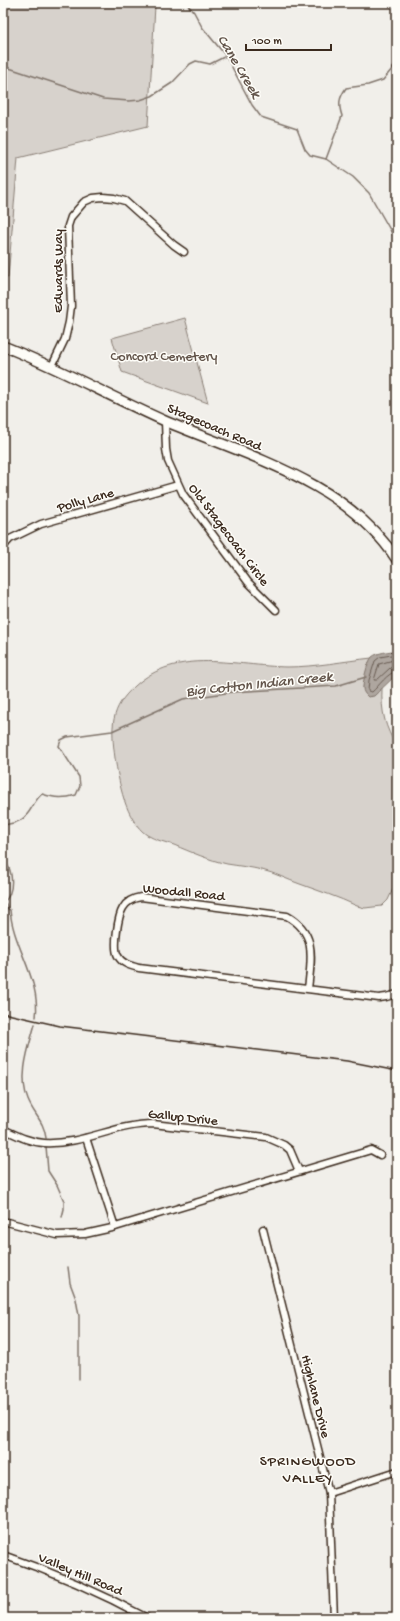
<svg xmlns="http://www.w3.org/2000/svg" width="400" height="1621" viewBox="0 0 400 1621" font-family="'Gochi Hand',sans-serif">
	<style>
		.green { fill: #d7d2cc; stroke: #897e75 }
		.water { fill: #aea69f; stroke: #80746b }
		.lines { fill: none; stroke-linecap: round; stroke-linejoin: round }
		.shore { stroke: #695c52; stroke-width: 1 }
		.stream { stroke: #80746b; stroke-width: 1.5 }
		.street-casing { stroke: #3b2a1e; stroke-width: 9 }
		.secondary-casing { stroke: #3b2a1e; stroke-width: 12 }
		.street { stroke: #fdfcf7; stroke-width: 6 }
		.secondary { stroke: #fdfcf7; stroke-width: 9 }
		.rail { stroke: #3b2a1e; stroke-width: 1.5 }
		.labels { text-anchor: middle; stroke-width: 3; stroke-linejoin: round; paint-order: stroke }
		.street-label { font-size: 14px; fill: #3b2a1e; stroke: #fdfcf7 }
		.park-label { font-size: 14px; fill: #62544a; stroke: #fdfcf7 }
		.water-label { font-size: 15px; font-style: italic; fill: #63554b; stroke: #fdfcf7 }
		.neighbourhood-label { font-size: 15px; letter-spacing: 1px; fill: #3b2a1e; stroke: #fdfcf7 }
	</style>
	<rect width="100%" height="100%" fill="#f1efea"/>
	<filter id="ink" filterUnits="userSpaceOnUse"><feTurbulence type="fractalNoise" baseFrequency=".025" numOctaves="2"/><feDisplacementMap in="SourceGraphic" scale="8" xChannelSelector="R" yChannelSelector="G"/><feConvolveMatrix kernelMatrix="1 2 1 2 8 2 1 2 1" color-interpolation-filters="sRGB"/></filter>
	<g filter="url(#ink)">
		<g class="green">
			<path d="M3 3H157L155 6 148 126 18 158 8 278 3 276Z"/>
			<path d="M185 318 208 403 122 372 112 338Z"/>
			<path d="M372 658 368 665 363 688 371 697 382 688C381 712 385 727 397 747V880L388 900 382 906 365 908 357 906C338 897 319 891 300 884 288 880 275 873 262 870 250 867 239 866 227 864 209 860 191 852 174 845 165 842 155 840 147 835 125 820 119 782 115 758 111 727 110 708 135 686 177 647 236 666 287 667 315 667 344 661 372 658Z"/>
		</g>
		<path class="water" d="M397 650V674L374 696 368 697C365 694 363 692 363 688 363 681 367 663 372 657 378 652 389 652 397 650Z"/>
		<g class="lines">
			<g class="shore">
				<path d="M397 654 380 657 375 661 369 680 368 691 372 692C379 686 387 673 397 671"/>
				<path d="M397 659 379 664 374 680H377L390 668 397 666"/>
			</g>
			<g class="stream">
				<path d="M186 3 194 12 202 27 226 56 252 105 261 117 297 129 305 149 310 155 326 159 353 177 369 193 397 242"/>
				<path d="M3 66 103 99 129 101 140 100 152 96 172 83 190 64 196 61 210 64 226 56"/>
				<path d="M326 159 342 116C338 104 339 98 346 88L368 85 383 80 397 63"/>
				<path d="M3 826C9 823 15 824 21 820 31 814 33 801 42 794 55 798 63 799 76 795L80 786 79 777 59 746 61 740 67 737 112 731 183 699 233 692 336 686 366 677"/>
				<path d="M3 859C14 870 15 893 3 903"/>
				<path d="M5 902 8 909 10 910C13 947 41 979 36 1017"/>
				<path d="M35 1024C29 1047 18 1076 28 1100 34 1115 44 1121 46 1138"/>
				<path d="M46 1146 48 1171 57 1185 64 1201V1209L62 1217"/>
				<path d="M68 1267 70 1283 76 1299 79 1316V1379"/>
			</g>
			<defs>
				<g id="street">
					<path d="M52 366 65 339 69 322 71 306 68 226 71 217 84 202 93 198 103 197 114 198 125 201 174 245 184 252"/>
					<path d="M165 421 166 449 168 461 183 494 248 582 276 610"/>
					<path d="M3 547 10 539 41 524 178 485"/>
					<path d="M308 989C311 960 318 933 287 916L141 897C134 898 127 901 123 908 118 916 113 948 118 956 122 964 131 966 139 968L379 998 386 997 397 994"/>
					<path d="M3 1129C16 1135 29 1142 44 1143 82 1145 116 1124 153 1124L266 1137 284 1145 290 1150 299 1171"/>
					<path d="M86 1138 115 1227"/>
					<path d="M3 1221 57 1235 85 1234 112 1228 371 1150 380 1155"/>
					<path d="M263 1229 329 1493 334 1618"/>
					<path d="M329 1493 397 1471"/>
					<path d="M3 1555C53 1572 101 1593 147 1618"/>
				</g>
				<path id="secondary" d="M3 346C59 368 111 397 165 421 247 456 346 481 397 560"/>
			</defs>
			<use href="#street" class="street-casing"/>
			<use href="#secondary" class="secondary-casing"/>
			<use href="#street" class="street"/>
			<use href="#secondary" class="secondary"/>
			<path class="rail" d="M3 1013 60 1026 347 1061 397 1071"/>
		</g>
	</g>
	<g class="labels">
		<g class="street-label">
			<text transform="translate(57 271) rotate(-90)" y="5">Edwards Way</text>
			<text transform="translate(215 426) rotate(23)" y="5">Stagecoach Road</text>
			<text transform="translate(85 499) rotate(-16)" y="5">Polly Lane</text>
			<text transform="translate(230 534) rotate(53)" y="5">Old Stagecoach Circle</text>
			<text transform="translate(184 891) rotate(6)" y="5">Woodall Road</text>
			<text transform="translate(183 1116) rotate(6)" y="5">Gallup Drive</text>
			<text transform="translate(317 1396) rotate(76)" y="5">Highlane Drive</text>
			<text transform="translate(81 1573) rotate(23)" y="5">Valley Hill Road</text>
		</g>
		<g class="park-label">
			<text x="164" y="360">Concord Cemetery</text>
		</g>
		<g class="water-label">
			<text transform="translate(240 66) rotate(59)" y="5">Cane Creek</text>
			<text transform="translate(259 683) rotate(-6)" y="5">Big Cotton Indian Creek</text>
		</g>
		<g class="neighbourhood-label">
			<text x="308" y="1465">SPRINGWOOD<tspan x="308" dy="17">VALLEY</tspan></text>
		</g>
	</g>
	<rect width="400" height="1621" fill="none" stroke="#fdfcf7" stroke-width="16"/>
	<rect x="8" y="8" width="384" height="1605" fill="none" stroke="#3b2a1e" stroke-width="1.5" filter="url(#ink)"/>
	<path d="M246 44v6h85v-6" fill="none" stroke="#3b2a1e" stroke-width="2"/>
	<text x="252" y="44" font-size="12" fill="#3b2a1e" stroke="#fdfcf7" stroke-width="3" paint-order="stroke">100 m</text>
</svg>
